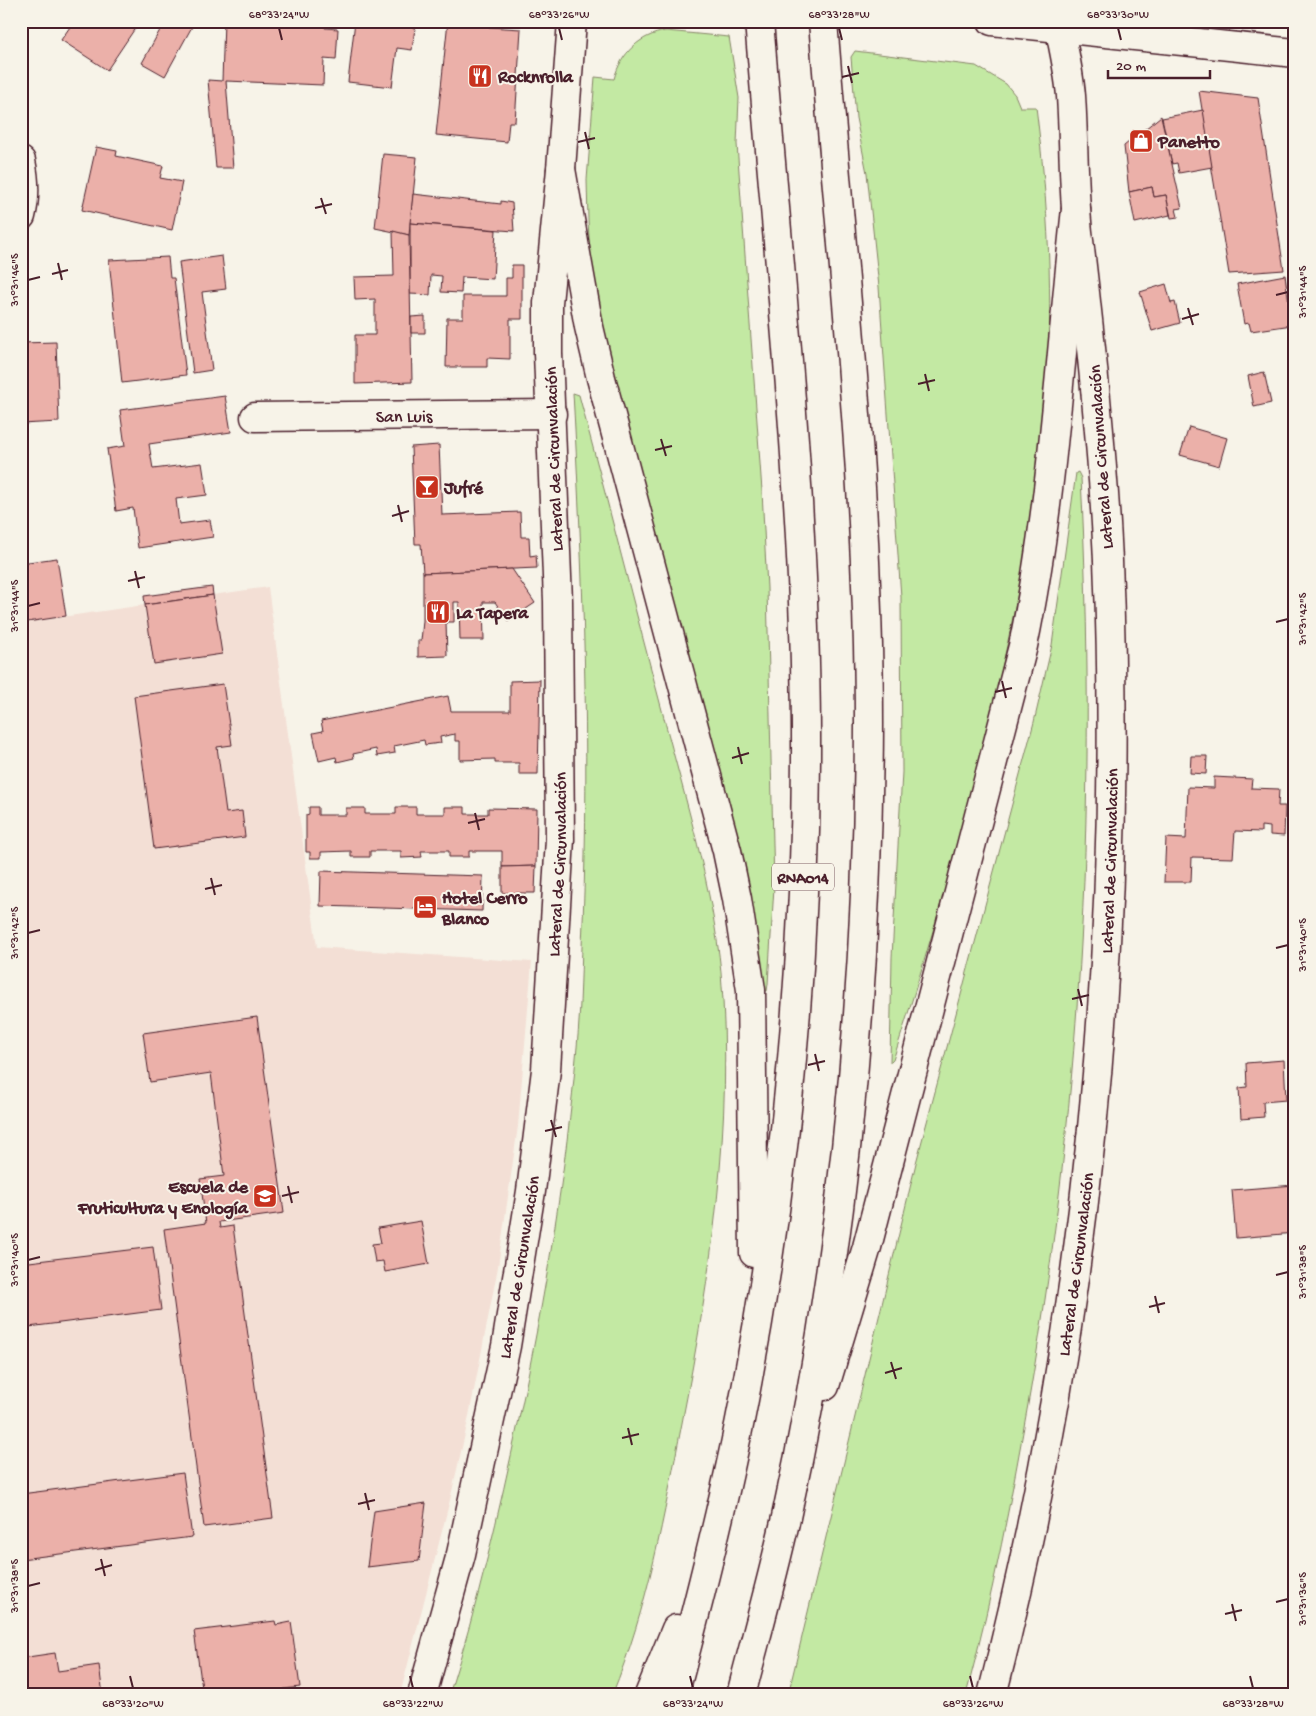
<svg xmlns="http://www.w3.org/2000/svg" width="1316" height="1716" viewBox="0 0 1316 1716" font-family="'Gochi Hand',sans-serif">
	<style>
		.built { fill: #f3dfd5 }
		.green { fill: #c3e9a3; stroke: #868467 }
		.building { fill: #ebb0a9; stroke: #4a1f2b }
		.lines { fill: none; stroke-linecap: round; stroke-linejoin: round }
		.minor-casing { stroke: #4a1f2b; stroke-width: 31 }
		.tertiary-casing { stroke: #4a1f2b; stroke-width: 31 }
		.primary-casing { stroke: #4a1f2b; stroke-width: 31 }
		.motorway-casing { stroke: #4a1f2b; stroke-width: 31 }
		.minor { stroke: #f7f3e8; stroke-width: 28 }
		.tertiary { stroke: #f7f3e8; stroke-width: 28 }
		.primary { stroke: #f7f3e8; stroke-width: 28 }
		.motorway { stroke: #f7f3e8; stroke-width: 28 }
		.ticks { fill: none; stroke: #4a1f2b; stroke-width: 2 }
		.labels { text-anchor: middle; stroke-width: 4; stroke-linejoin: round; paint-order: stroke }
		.shield { fill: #f7f3e8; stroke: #7e5f64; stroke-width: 1 }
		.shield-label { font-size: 16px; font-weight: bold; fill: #4a1f2b }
		.poi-label { font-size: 18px; font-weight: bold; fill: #4a1f2b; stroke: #f7f3e8; text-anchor: start }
		.street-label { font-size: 18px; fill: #4a1f2b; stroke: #f7f3e8 }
		.neatline { fill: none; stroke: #4a1f2b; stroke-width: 2 }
		.ticks-label { font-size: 12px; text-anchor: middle; fill: #4a1f2b }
	</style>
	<rect width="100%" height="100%" fill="#f7f3e8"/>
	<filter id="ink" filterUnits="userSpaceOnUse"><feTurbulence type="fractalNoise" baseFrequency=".02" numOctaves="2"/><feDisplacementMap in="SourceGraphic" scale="10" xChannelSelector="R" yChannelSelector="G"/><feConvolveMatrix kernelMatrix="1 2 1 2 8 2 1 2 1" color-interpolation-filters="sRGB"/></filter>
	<g filter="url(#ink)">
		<path class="built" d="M268 587 317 947 532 962 518 1126 498 1267 468 1421 450 1500 400 1695H21V623Z"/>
		<g class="green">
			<path d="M666 31 729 37 739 98 737 144 762 491 767 588 774 887 768 984 767 991H764L609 360 590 256 588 220 587 180 595 77 614 79C621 53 640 35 666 31Z"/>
			<path d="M855 51 976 66 1006 84 1015 95 1020 107H1036C1048 202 1054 299 1046 395 1035 529 1007 654 974 784 949 877 923 969 893 1060L890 1063 892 957 902 772 901 597 879 287 867 173 856 118 851 57Z"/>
			<path d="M573 393 579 395C608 502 635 610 664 718 685 798 713 890 721 972 734 1124 711 1274 682 1423 664 1515 648 1608 612 1695H449C478 1604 499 1512 519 1419 545 1297 566 1172 577 1047 581 1006 581 964 583 922 590 745 583 569 573 393Z"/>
			<path d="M1078 472 1081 478C1097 788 1083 1087 1030 1393 1012 1495 993 1595 966 1695H788L916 1163 1034 722 1052 645 1076 473Z"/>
		</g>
		<g class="building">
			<path d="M74 21H140L107 70 61 40Z"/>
			<path d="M165 21 194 23 165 76 142 63Z"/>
			<path d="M224 21H325V28L338 29 336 60 324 59 323 85 226 81 233 168H216L208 80 222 81Z"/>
			<path d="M355 21H396V25L415 28 412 50 397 48 392 87 348 82Z"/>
			<path d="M448 21 490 24 489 27 521 29 515 122H509L507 142 436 135Z"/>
			<path d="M1199 91 1258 98 1284 270 1229 274Z"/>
			<path d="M1203 110 1212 167 1179 173 1177 163 1172 164 1162 118Z"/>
			<path d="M1161 116 1182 208 1176 209 1178 217 1171 218 1166 195 1154 197 1152 187 1129 192 1124 146Z"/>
			<path d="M96 147 117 151 116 156 163 166 160 178 182 182 172 230 82 210Z"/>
			<path d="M383 154 417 157 409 235 375 228Z"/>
			<path d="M1152 187 1154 197 1166 195 1170 215 1135 223 1129 192Z"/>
			<path d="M413 194 501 204V201L512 203 514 231 410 223Z"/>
			<path d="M410 223 496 230 493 279 462 277 461 293 441 292 442 276 431 275 430 295 410 294Z"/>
			<path d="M393 231 409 235 412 382 355 384V335H375V299L355 300 354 277 394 276Z"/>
			<path d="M222 256 226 289 202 292 212 370 193 373 179 262Z"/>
			<path d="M168 257 170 278H174L186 375 122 383 109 260Z"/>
			<path d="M512 265H522V319H510V359L487 358V367H446L447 318H463V296H506V278H512Z"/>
			<path d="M1285 275 1292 325 1251 331 1249 323 1244 324 1237 284Z"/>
			<path d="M1166 284 1171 303 1175 302 1180 323 1152 331 1140 292Z"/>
			<path d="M425 316V333H411V317Z"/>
			<path d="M56 342 59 422 21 424V343Z"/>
			<path d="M1264 372 1271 403 1254 407 1248 376Z"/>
			<path d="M225 396 231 432 149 444 153 469 202 463 207 495 176 499 179 524 210 520 213 537 138 548 133 508 116 511 107 449 125 446 120 410Z"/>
			<path d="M1189 427 1227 438 1219 466 1180 455Z"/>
			<path d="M439 445 442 515 520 512 521 537H529L530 556 536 555 537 568 423 573 421 544H415L411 447Z"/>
			<path d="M57 558 66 616 21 623V563Z"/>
			<path d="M512 569 535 603 508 621 495 602H483L484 640H460L459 602H454V622H446L447 656 418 657V641H421L423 621V573Z"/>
			<path d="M212 587 213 595 145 605 144 596Z"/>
			<path d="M213 595 222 654 154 664 145 605Z"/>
			<path d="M540 680 538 774H519V763H495V759L460 760V741H455V734L440 737 441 743 425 745 424 740 394 746 395 753 377 756 376 749 353 754 354 758 337 762 336 757 319 761 313 733 323 731 321 721 448 696 451 711H510V681Z"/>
			<path d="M223 684 232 745 217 747 226 813 242 811 245 837 154 849 134 696Z"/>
			<path d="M1191 756H1207L1206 774 1190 773Z"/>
			<path d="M1214 777 1252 779 1251 788 1279 789 1278 806H1285L1284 836 1270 835V827L1261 826V832L1235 831 1233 858 1192 857 1191 882H1164L1166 838 1186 839 1188 787 1214 788Z"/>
			<path d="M309 807H318V815H346V808H365V814H396V807H416V814H445V807H465V814H488V808L537 809 536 866 502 867V851H469V857H449V851H421L422 857 401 858V851H370V857H351V851L321 852V858H310V852H306V815L309 814Z"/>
			<path d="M536 866 535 893H502V867Z"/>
			<path d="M321 871 483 876 482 911 320 906Z"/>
			<path d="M257 1017 284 1213 219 1222 220 1228 233 1226 273 1518 204 1527 164 1229 206 1223 200 1179 224 1176 211 1073 150 1082 143 1033Z"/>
			<path d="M1284 1060 1286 1100 1263 1102 1264 1117 1241 1119 1239 1088 1247 1087 1246 1063Z"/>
			<path d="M1295 1185V1233L1236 1238 1232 1190Z"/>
			<path d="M421 1221 429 1264 385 1272 383 1261 375 1262 372 1244 381 1243 378 1228Z"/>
			<path d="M153 1247 161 1310 21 1328V1263Z"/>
			<path d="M183 1473 192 1537 21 1559V1494Z"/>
			<path d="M426 1503 419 1561 367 1567 374 1511Z"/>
			<path d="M275 1621 276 1625 291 1622 300 1687 284 1689 285 1695H203L194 1631Z"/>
			<path d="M55 1653 58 1671 99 1665 103 1695H21V1658Z"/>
		</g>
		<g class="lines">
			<defs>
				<g id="minor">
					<path d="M21 161C25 180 26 197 21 216"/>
					<path id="s1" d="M255 417 552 414"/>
				</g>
				<g id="tertiary">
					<path id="s2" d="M422 1695 461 1554 506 1346 531 1191 546 1070 560 839 558 601 548 353V303L561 169 572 21"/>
					<path id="s3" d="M992 1695C1087 1326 1124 941 1108 561 1103 451 1091 341 1078 232 1073 187 1074 141 1071 96 1069 71 1063 46 1058 21"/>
				</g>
				<path id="primary" d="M992 21 1295 53"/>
				<g id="motorway">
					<path d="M561 169 589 327 601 378 727 851 737 899 751 990 754 1253"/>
					<path d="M825 1386 867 1247 1023 646C1053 502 1060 355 1076 209"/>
					<path d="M649 1695 676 1629"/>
					<path d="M674 1695C701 1594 727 1492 746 1389 787 1173 807 952 806 732 805 494 778 258 759 21"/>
					<path d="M741 1695C756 1637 772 1580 785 1522 843 1261 868 991 869 723 869 489 841 255 823 21"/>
				</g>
			</defs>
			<use href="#minor" class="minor-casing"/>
			<use href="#tertiary" class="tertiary-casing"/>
			<use href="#primary" class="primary-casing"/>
			<use href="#motorway" class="motorway-casing"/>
			<use href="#minor" class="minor"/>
			<use href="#tertiary" class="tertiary"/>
			<use href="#primary" class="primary"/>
			<use href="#motorway" class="motorway"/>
		</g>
	</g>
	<path class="ticks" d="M279 28 282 40M559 28 562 40M839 28 842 40M1118 28 1121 40M848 66 852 83M842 77 859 73M585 132 589 149M578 142 595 138M321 198 326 214M315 208 332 204M58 263 62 280M52 274 68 270M28 280 40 277M1276 295 1288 292M1188 308 1193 325M1182 319 1199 314M925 374 929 391M918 384 935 380M661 439 666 456M655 450 672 446M398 505 402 522M392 516 409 511M135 571 139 588M128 581 145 577M28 606 40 603M1276 622 1288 619M1002 681 1006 698M995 692 1012 688M738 747 742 764M732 758 749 753M475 813 479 830M468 823 485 819M211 878 215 895M205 889 222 885M28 933 40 930M1276 948 1288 945M1078 989 1082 1006M1072 999 1089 995M815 1054 819 1071M808 1065 825 1061M551 1120 556 1137M545 1131 562 1127M288 1186 292 1203M282 1196 299 1192M28 1260 40 1257M1276 1275 1288 1272M1155 1296 1159 1313M1149 1307 1165 1303M891 1362 896 1379M885 1373 902 1368M628 1428 632 1445M622 1438 639 1434M365 1493 369 1510M358 1504 375 1500M101 1559 105 1576M95 1570 112 1565M28 1586 40 1583M1276 1602 1288 1599M1232 1604 1236 1621M1225 1614 1242 1610M130 1676 133 1688M410 1676 413 1688M690 1676 693 1688M970 1676 973 1688M1250 1676 1253 1688"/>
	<defs>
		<symbol id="restaurant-square" viewBox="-11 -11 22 22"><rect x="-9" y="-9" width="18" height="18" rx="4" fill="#c8321e" stroke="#f7f3e8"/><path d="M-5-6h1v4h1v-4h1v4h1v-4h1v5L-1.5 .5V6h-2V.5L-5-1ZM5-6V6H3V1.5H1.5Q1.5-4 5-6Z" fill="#fff"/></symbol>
		<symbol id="shop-square" viewBox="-11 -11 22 22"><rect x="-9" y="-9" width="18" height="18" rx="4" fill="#c8321e" stroke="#f7f3e8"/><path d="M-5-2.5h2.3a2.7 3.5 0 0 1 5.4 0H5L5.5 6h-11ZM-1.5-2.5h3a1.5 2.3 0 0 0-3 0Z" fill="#fff"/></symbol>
		<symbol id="bar-square" viewBox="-11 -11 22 22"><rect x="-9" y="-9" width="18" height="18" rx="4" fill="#c8321e" stroke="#f7f3e8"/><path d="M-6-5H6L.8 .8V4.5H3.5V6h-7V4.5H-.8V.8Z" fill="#fff"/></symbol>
		<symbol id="hotel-square" viewBox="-11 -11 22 22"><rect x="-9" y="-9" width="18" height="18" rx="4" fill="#c8321e" stroke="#f7f3e8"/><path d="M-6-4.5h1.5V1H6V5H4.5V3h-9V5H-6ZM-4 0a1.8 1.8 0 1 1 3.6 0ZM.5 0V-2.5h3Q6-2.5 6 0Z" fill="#fff"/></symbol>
		<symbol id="university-square" viewBox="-11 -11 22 22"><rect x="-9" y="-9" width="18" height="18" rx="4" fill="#c8321e" stroke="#f7f3e8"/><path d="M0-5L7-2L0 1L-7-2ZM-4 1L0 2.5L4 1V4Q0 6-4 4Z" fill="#fff"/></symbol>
	</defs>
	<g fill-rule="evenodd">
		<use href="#restaurant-square" x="466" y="62" width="28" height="28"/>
		<use href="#shop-square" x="1127" y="127" width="28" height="28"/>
		<use href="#bar-square" x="413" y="473" width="28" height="28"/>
		<use href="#restaurant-square" x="424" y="598" width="28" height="28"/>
		<use href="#hotel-square" x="411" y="893" width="28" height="28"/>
		<use href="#university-square" x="251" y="1182" width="28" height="28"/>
	</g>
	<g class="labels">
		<rect class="shield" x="772" y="863.5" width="62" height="27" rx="4"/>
		<g class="shield-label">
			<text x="803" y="883">RNA014</text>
		</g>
		<g class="poi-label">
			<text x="498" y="82">Rocknrolla</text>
			<text x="1158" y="147">Panetto</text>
			<text x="444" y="493">Jufré</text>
			<text x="456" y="618">La Tapera</text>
			<text x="442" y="903">Hotel Cerro<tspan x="442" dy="21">Blanco</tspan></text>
			<text x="248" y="1192" text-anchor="end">Escuela de<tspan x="248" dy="21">Fruticultura y Enología</tspan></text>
		</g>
		<g class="street-label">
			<text dy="6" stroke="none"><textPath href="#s1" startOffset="149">San Luis</textPath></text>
			<text transform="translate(1100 457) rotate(-94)" y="6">Lateral de Circunvalación</text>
			<text transform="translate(553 459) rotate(-92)" y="6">Lateral de Circunvalación</text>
			<text dy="6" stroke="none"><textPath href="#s3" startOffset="844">Lateral de Circunvalación</textPath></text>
			<text dy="6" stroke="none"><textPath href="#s2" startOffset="844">Lateral de Circunvalación</textPath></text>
			<text dy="6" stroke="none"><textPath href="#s3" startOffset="439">Lateral de Circunvalación</textPath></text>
			<text dy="6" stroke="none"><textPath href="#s2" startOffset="439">Lateral de Circunvalación</textPath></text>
		</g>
	</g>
	<rect width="1316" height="1716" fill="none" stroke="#f7f3e8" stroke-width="55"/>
	<path d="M1108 70v8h102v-8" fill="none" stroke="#4a1f2b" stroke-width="2.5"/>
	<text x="1116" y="70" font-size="15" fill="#4a1f2b" stroke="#f7f3e8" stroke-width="4" paint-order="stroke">20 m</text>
	<rect x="28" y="28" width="1260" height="1660" class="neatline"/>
	<g class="ticks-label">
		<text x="279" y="18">68°33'24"W</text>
		<text x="559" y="18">68°33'26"W</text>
		<text x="839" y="18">68°33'28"W</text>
		<text x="1118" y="18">68°33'30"W</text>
		<text transform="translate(14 280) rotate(-90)" y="4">31°31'46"S</text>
		<text transform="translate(1302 292) rotate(-90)" y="4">31°31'44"S</text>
		<text transform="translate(14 606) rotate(-90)" y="4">31°31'44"S</text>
		<text transform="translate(1302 619) rotate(-90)" y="4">31°31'42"S</text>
		<text transform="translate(14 933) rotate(-90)" y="4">31°31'42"S</text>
		<text transform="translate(1302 945) rotate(-90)" y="4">31°31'40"S</text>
		<text transform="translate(14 1260) rotate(-90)" y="4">31°31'40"S</text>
		<text transform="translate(1302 1272) rotate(-90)" y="4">31°31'38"S</text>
		<text transform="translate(14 1586) rotate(-90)" y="4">31°31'38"S</text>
		<text transform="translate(1302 1599) rotate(-90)" y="4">31°31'36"S</text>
		<text x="133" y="1707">68°33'20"W</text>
		<text x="413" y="1707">68°33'22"W</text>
		<text x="693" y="1707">68°33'24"W</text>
		<text x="973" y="1707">68°33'26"W</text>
		<text x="1253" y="1707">68°33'28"W</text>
	</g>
</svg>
